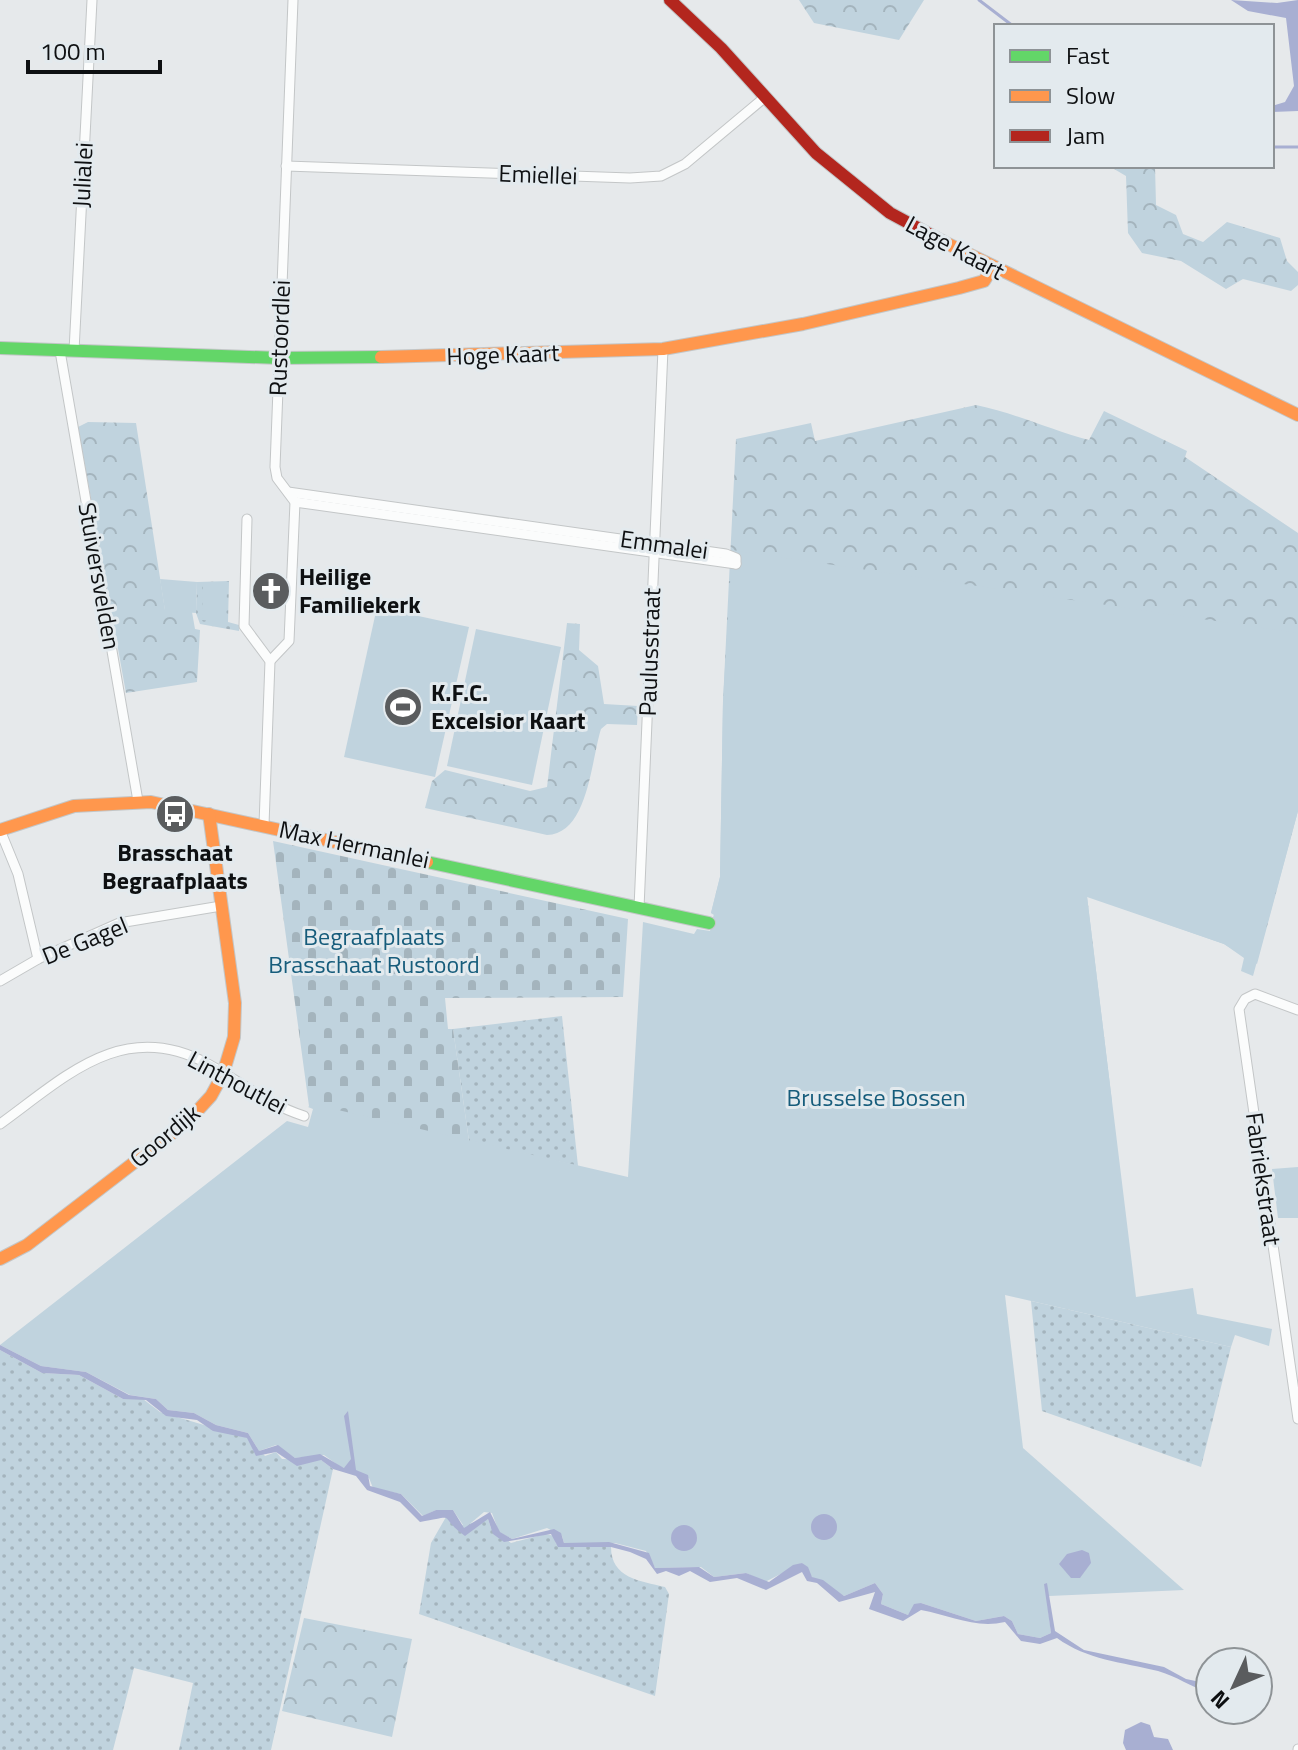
<svg xmlns="http://www.w3.org/2000/svg" width="1298" height="1750" viewBox="0 0 1298 1750" font-family="'Titillium Web',sans-serif">
	<style>
		.grass { fill: url(#grass-dots) }
		.forest { fill: url(#forest-crowns) }
		.cemetery { fill: url(#cemetery-stones) }
		.park { fill: #c0d3de }
		.water { fill: #a8afd2 }
		.lines { fill: none; stroke-linecap: round; stroke-linejoin: round }
		.stream { stroke: #a8afd2; stroke-width: 3 }
		.street-casing { stroke: #c3c6c7; stroke-width: 11 }
		.fast-casing { stroke: #c3c6c7; stroke-width: 14 }
		.slow-casing { stroke: #c3c6c7; stroke-width: 14 }
		.jam-casing { stroke: #c3c6c7; stroke-width: 14 }
		.street { stroke: #fbfcfc; stroke-width: 9 }
		.fast { stroke: #63d668; stroke-width: 12 }
		.slow { stroke: #ff974d; stroke-width: 12 }
		.jam { stroke: #b3261e; stroke-width: 12 }
		.labels { text-anchor: middle; stroke-width: 6; stroke-linejoin: round; paint-order: stroke }
		.street-label { font-size: 24px; fill: #0e1012; stroke: #e3eaee }
		.poi-label { font-size: 24px; font-weight: bold; fill: #0e1012; stroke: #e3eaee; text-anchor: start }
		.park-label { font-size: 24px; fill: #165c7b; stroke: #e3eaee }
	</style>
	<defs>
		<pattern id="grass-dots" width="8" height="8" patternUnits="userSpaceOnUse" patternTransform="scale(2)"><rect width="8" height="8" fill="#c0d3de"/><path d="M2 2h.1M6 6h.1" fill="none" stroke="#a4b4bd" stroke-width="1.8" stroke-linecap="round"/></pattern>
		<pattern id="forest-crowns" width="20" height="18" patternUnits="userSpaceOnUse" patternTransform="scale(2)"><rect width="20" height="18" fill="#c0d3de"/><path d="M2 6a3 3 0 1 1 6 0M12 15a3 3 0 1 1 6 0" fill="none" stroke="#a4b4bd"/></pattern>
		<pattern id="cemetery-stones" width="16" height="16" patternUnits="userSpaceOnUse" patternTransform="scale(2)"><rect width="16" height="16" fill="#c0d3de"/><path d="M2 7V4a2 2 0 0 1 4 0v3zM10 15v-3a2 2 0 0 1 4 0v3z" fill="#a4b4bd"/></pattern>
	</defs>
	<rect width="100%" height="100%" fill="#e6e9eb"/>
	<g class="grass">
		<path d="M229 581 228 622 239 625V631L200 624 196 613 197 582Z"/>
		<path d="M562 1016 578 1166 469 1141 453 1029Z"/>
		<path d="M1031 1301 1231 1347 1201 1467 1042 1411Z"/>
		<path d="M0 1350 42 1373 79 1375 123 1399H143L160 1412 248 1438 265 1456 276 1452 282 1459 321 1460 333 1469 271 1750H179L193 1683 134 1668 113 1750H0Z"/>
		<path d="M446 1517 455 1527 488 1519 491 1528 511 1543 545 1534 555 1536 556 1544 611 1547C611 1578 640 1581 665 1587L669 1594 655 1696 419 1614 431 1543Z"/>
	</g>
	<g class="forest">
		<path d="M799 0H924L899 40 814 23Z"/>
		<path d="M1109 166H1155L1156 205 1176 215 1183 234 1203 242 1227 222 1280 238 1287 261 1298 272V285L1291 291 1243 279 1226 289 1181 261 1142 253 1128 233 1126 176Z"/>
		<path d="M976 405C1015 413 1051 430 1089 440L1104 411 1187 451 1185 457 1298 533V811L1257 964 1224 944 1087 896 1112 1102 713 919 714 914 711 913 720 877 723 701 736 439 811 423 815 441Z"/>
		<path d="M88 422 136 423 165 610 192 612 195 629 200 630 197 682 126 693 78 427Z"/>
		<path d="M567 623 580 624 579 650 598 666 604 704 638 706 637 725 607 724 601 729C591 761 588 834 547 835L425 808 432 781 445 770 530 791 547 787Z"/>
		<path d="M304 1618 412 1639 392 1737 282 1711Z"/>
	</g>
	<path class="cemetery" d="M273 841 628 919 623 997 445 998 448 1029H453L469 1141 309 1106Z"/>
	<g class="park">
		<path d="M732 550 1298 633V811L1253 976 1241 971 1244 958 1224 944 1087 897 1136 1297 1193 1288 1197 1314 1272 1329 1269 1346 1235 1335 1231 1347 1005 1295 1023 1448 1184 1590 1049 1596 1045 1584 1051 1633 1040 1638 1018 1634 1012 1621 1004 1616 976 1621 921 1603 908 1615 881 1604 883 1594 875 1583 844 1596 812 1577 802 1563 765 1582 746 1573 714 1577 701 1567 655 1568 646 1551 615 1543H564L562 1536 547 1528 512 1539 499 1532 492 1513 484 1512 465 1528 453 1510H436L423 1516 401 1494 373 1488 369 1478 339 1466 324 1455 295 1458 276 1445 259 1451 248 1433 216 1425 194 1413 168 1410 156 1399 130 1395 86 1372 41 1366 0 1345 287 1121 308 1127 313 1109 308 1107 312 1104 628 1177 643 922 694 934 697 929 710 931 714 915 711 913 720 877 723 701Z"/>
		<path d="M160 579 197 582 196 613 165 611Z"/>
		<path d="M203 584 227 586 226 623 202 620Z"/>
		<path d="M377 607 469 627 435 777 344 757Z"/>
		<path d="M476 629 561 647 532 785 447 766Z"/>
		<path d="M1298 1167V1218H1278L1272 1169Z"/>
	</g>
	<g class="water">
		<path d="M1231 0 1277 3 1298 0V111L1272 112V106L1285 102 1294 86 1286 18 1248 11Z"/>
		<path d="M0 1345 41 1366 86 1372 129 1395 156 1399 168 1410 194 1413 216 1425 248 1433 259 1451 278 1445 295 1458 320 1454 344 1468 351 1459 344 1416 348 1411 356 1470 368 1475 370 1486 401 1494 422 1516 436 1510H453L464 1528 490 1512 500 1532 512 1539 554 1529 561 1533 564 1543 609 1542 649 1553 655 1568 699 1567 714 1577 746 1573 769 1582 793 1565 802 1563 808 1567 812 1577 823 1580 844 1596 875 1583 883 1594 881 1604 908 1615 914 1604 921 1603 976 1621 1004 1616 1012 1621 1018 1634 1040 1638 1051 1633 1044 1584 1047 1583 1055 1631 1084 1650 1164 1667 1186 1679 1210 1684V1693C1191 1687 1176 1676 1158 1671 1122 1662 1087 1660 1057 1638L1040 1644 1021 1641 1005 1622C975 1629 950 1615 921 1610L903 1621 869 1609 875 1592 839 1602 817 1583 807 1581 802 1572 766 1590 737 1578 710 1582 690 1571 679 1576 666 1571 657 1574 646 1559 630 1552 611 1547H558L551 1534 504 1542 493 1534 488 1519 465 1536C436 1515 460 1515 420 1522L400 1502 367 1490 356 1476 333 1469 321 1460 297 1466 276 1452 256 1456 247 1438 213 1431 197 1420 166 1416 146 1400 123 1399 79 1375 42 1373 0 1350Z"/>
		<circle cx="824" cy="1527" r="13"/>
		<circle cx="684" cy="1538" r="13"/>
		<path d="M1082 1550 1089 1553 1091 1563 1080 1578H1071L1059 1564 1067 1554Z"/>
		<path d="M1141 1722 1150 1725 1154 1737 1168 1739 1173 1750H1126L1123 1743 1125 1730Z"/>
	</g>
	<g class="lines">
		<g class="stream">
			<path d="M979 0 1013 26"/>
			<path d="M1272 147H1298"/>
		</g>
		<defs>
			<g id="street">
				<path d="M286 166 630 178 661 176 685 164 764 98"/>
				<path d="M60 351 138 801"/>
				<path d="M74 351 92 0"/>
				<path d="M288 492 726 554 736 558V564"/>
				<path d="M295 502 736 564"/>
				<path d="M247 519 244 626 270 661 264 825"/>
				<path d="M270 661 289 641 295 502 277 478 275 467 293 0"/>
				<path d="M0 830 18 874 38 959"/>
				<path d="M639 908 663 349"/>
				<path d="M0 981 38 959 119 923 221 906"/>
				<path d="M1298 1010 1255 994 1245 999 1239 1009 1298 1419"/>
				<path d="M0 1124C64 1078 123 1017 208 1064 241 1082 267 1104 304 1116"/>
				<path d="M1298 1750V1749"/>
			</g>
			<g id="fast">
				<path d="M0 348 279 358 381 357"/>
				<path d="M427 862 709 923"/>
			</g>
			<g id="slow">
				<path d="M942 241 1298 415"/>
				<path d="M381 357 663 349 803 324 959 288 984 281 992 268"/>
				<path d="M0 830 74 806 151 802 427 862"/>
				<path d="M0 1259 27 1245 188 1121 211 1096 223 1074 234 1037 235 1003 209 814"/>
			</g>
			<path id="jam" d="M670 0 721 48 816 153 890 213 942 241"/>
		</defs>
		<use href="#street" class="street-casing"/>
		<use href="#fast" class="fast-casing"/>
		<use href="#slow" class="slow-casing"/>
		<use href="#jam" class="jam-casing"/>
		<use href="#street" class="street"/>
		<use href="#fast" class="fast"/>
		<use href="#slow" class="slow"/>
		<use href="#jam" class="jam"/>
	</g>
	<defs>
		<symbol id="church-disc" viewBox="-11 -11 22 22"><circle r="9.5" fill="#5a5c5e" stroke="#e3eaee"/><path d="M-1.2-6h2.4v3.5h3.3v2.4h-3.3V6h-2.4V-.1h-3.3v-2.4h3.3Z" fill="#fff"/></symbol>
		<symbol id="stadium-disc" viewBox="-11 -11 22 22"><circle r="9.5" fill="#5a5c5e" stroke="#e3eaee"/><path d="M0-5a6.5 5 0 1 0 0 10a6.5 5 0 1 0 0-10ZM-3.5-1.8h7v3.6h-7Z" fill="#fff"/></symbol>
		<symbol id="bus-disc" viewBox="-11 -11 22 22"><circle r="9.5" fill="#5a5c5e" stroke="#e3eaee"/><path d="M-5-6H5V4H4V6H2V4H-2V6H-4V4H-5ZM-3.5-4V0h7V-4ZM-3.5 1.2v1.5H-2V1.2ZM2 1.2v1.5H3.5V1.2Z" fill="#fff"/></symbol>
	</defs>
	<g fill-rule="evenodd">
		<use href="#church-disc" x="249" y="569" width="44" height="44"/>
		<use href="#stadium-disc" x="381" y="685" width="44" height="44"/>
		<use href="#bus-disc" x="153" y="792" width="44" height="44"/>
	</g>
	<g class="labels">
		<g class="street-label">
			<text transform="translate(83 175) rotate(-87)" y="8">Julialei</text>
			<text transform="translate(538 175) rotate(2)" y="8">Emiellei</text>
			<text transform="translate(955 248) rotate(28)" y="8">Lage Kaart</text>
			<text transform="translate(280 338) rotate(-88)" y="8">Rustoordlei</text>
			<text transform="translate(503 355) rotate(-2)" y="8">Hoge Kaart</text>
			<text transform="translate(664 545) rotate(8)" y="8">Emmalei</text>
			<text transform="translate(99 576) rotate(80)" y="8">Stuiversvelden</text>
			<text transform="translate(650 652) rotate(-88)" y="8">Paulusstraat</text>
			<text transform="translate(354 845) rotate(12)" y="8">Max Hermanlei</text>
			<text transform="translate(85 941) rotate(-22)" y="8">De Gagel</text>
			<text transform="translate(237 1083) rotate(28)" y="8">Linthoutlei</text>
			<text transform="translate(165 1136) rotate(-40)" y="8">Goordijk</text>
			<text transform="translate(1263 1179) rotate(82)" y="8">Fabriekstraat</text>
		</g>
		<g class="poi-label">
			<text x="299" y="585">Heilige<tspan x="299" dy="28">Familiekerk</tspan></text>
			<text x="431" y="701">K.F.C.<tspan x="431" dy="28">Excelsior Kaart</tspan></text>
			<text x="175" y="861" text-anchor="middle">Brasschaat<tspan x="175" dy="28">Begraafplaats</tspan></text>
		</g>
		<g class="park-label">
			<text x="374" y="945">Begraafplaats<tspan x="374" dy="28">Brasschaat Rustoord</tspan></text>
			<text x="876" y="1106">Brusselse Bossen</text>
		</g>
	</g>
	<rect x="994" y="24" width="280" height="144" fill="#e3eaee" stroke="#8e9396" stroke-width="2"/>
	<rect x="1010" y="50" width="40" height="12" fill="#63d668" stroke="#8e9396" stroke-width="2"/>
	<text x="1066" y="64" font-size="24" fill="#0e1012">Fast</text>
	<rect x="1010" y="90" width="40" height="12" fill="#ff974d" stroke="#8e9396" stroke-width="2"/>
	<text x="1066" y="104" font-size="24" fill="#0e1012">Slow</text>
	<rect x="1010" y="130" width="40" height="12" fill="#b3261e" stroke="#8e9396" stroke-width="2"/>
	<text x="1066" y="144" font-size="24" fill="#0e1012">Jam</text>
	<g transform="translate(1234 1686) rotate(226)"><circle r="38" fill="#e3eaee" stroke="#8e9396" stroke-width="2"/>
	<path d="M0-6L14 30L0 20L-14 30Z" fill="#5a5c5e"/>
	<text y="-12" font-size="22" font-weight="bold" text-anchor="middle" fill="#0e1012">N</text>
	</g>
	<path d="M28 60v12h132v-12" fill="none" stroke="#0e1012" stroke-width="4"/>
	<text x="40" y="60" font-size="24" fill="#0e1012" stroke="#e3eaee" stroke-width="6" paint-order="stroke">100 m</text>
</svg>
